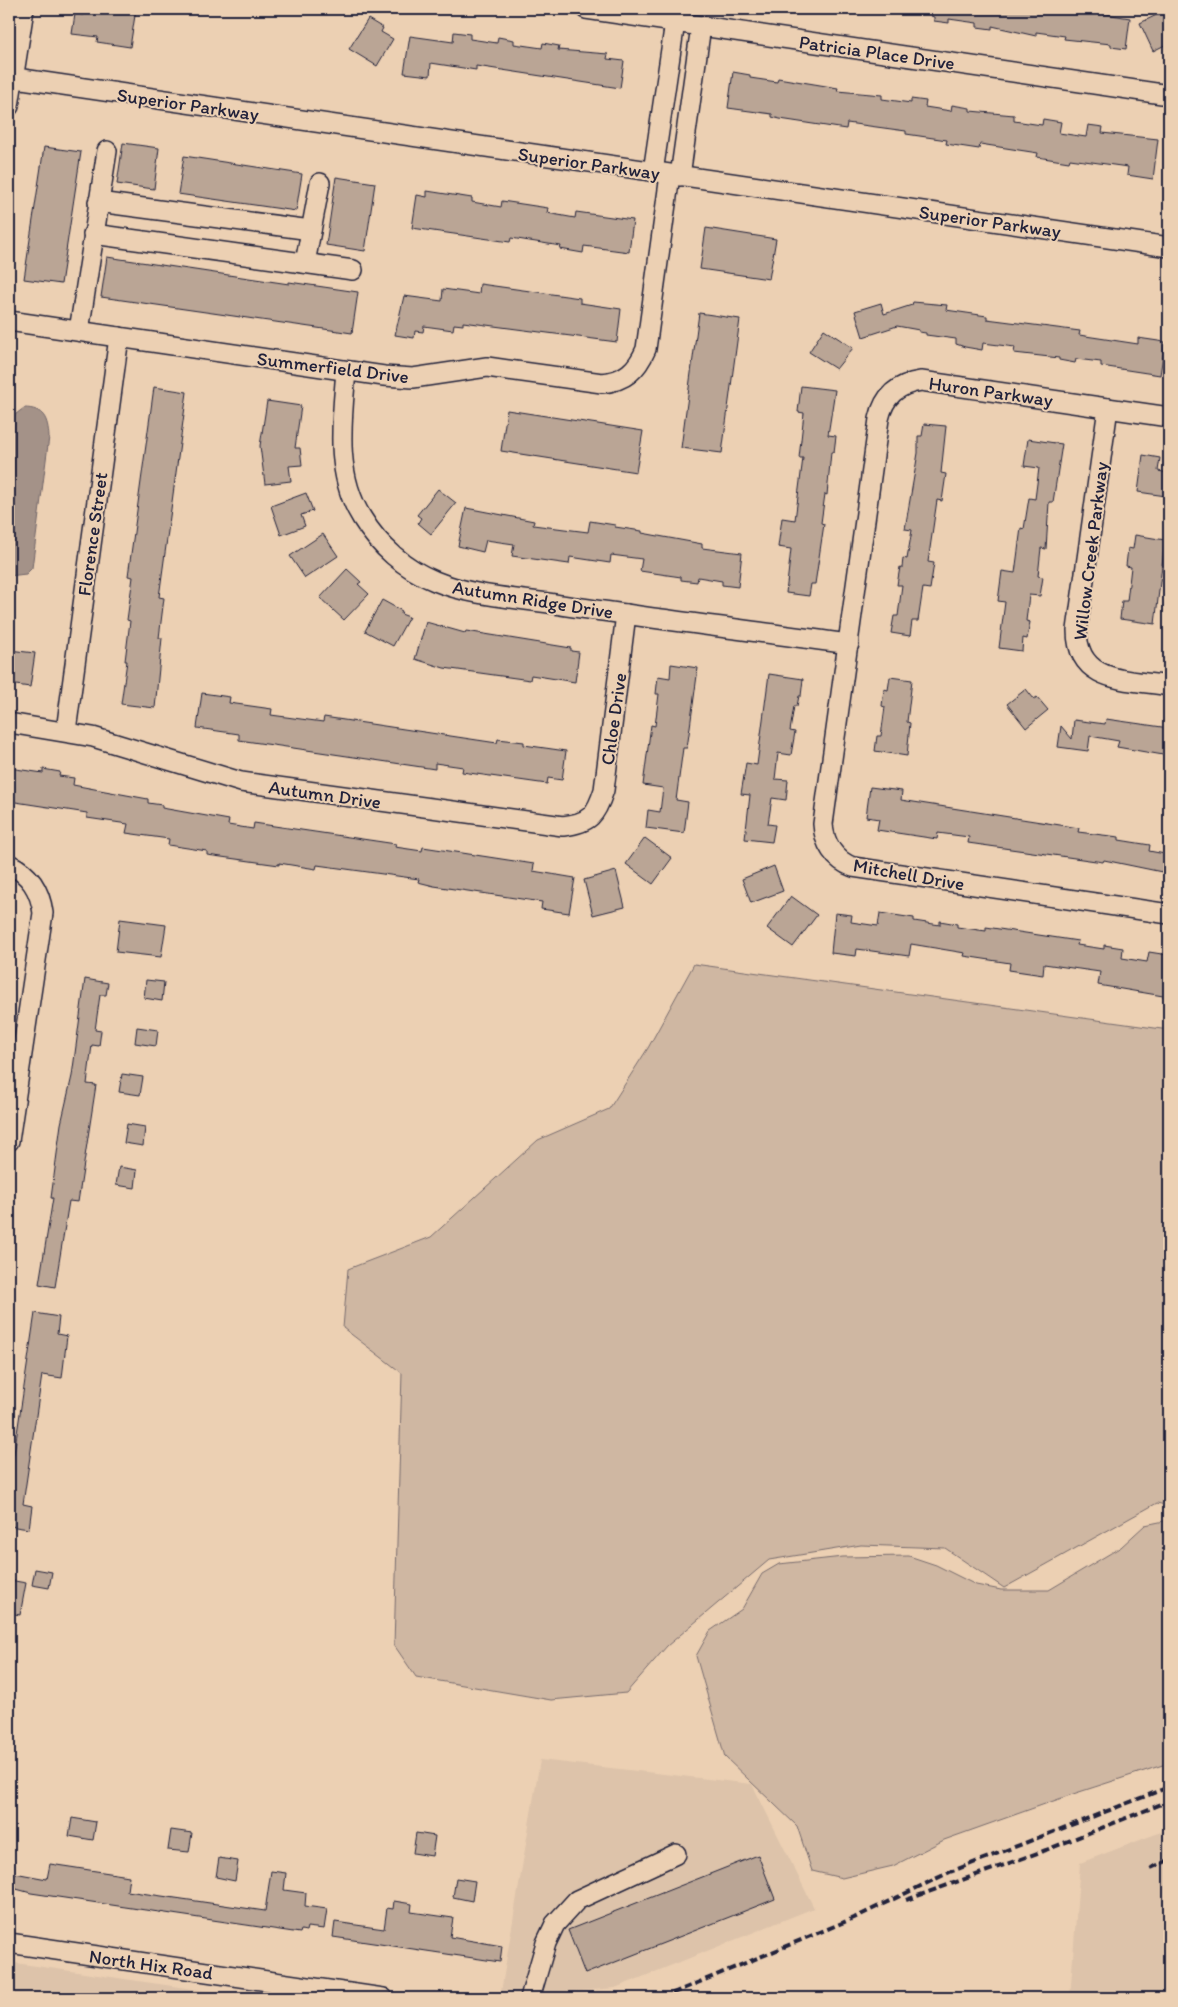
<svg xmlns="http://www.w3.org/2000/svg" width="1178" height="2007" viewBox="0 0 1178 2007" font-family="Itim,sans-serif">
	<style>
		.built { fill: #ddc3aa }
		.green { fill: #cfb7a2; stroke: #786c6e }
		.water { fill: #a49288; stroke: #706569 }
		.building { fill: #baa595; stroke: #22223b }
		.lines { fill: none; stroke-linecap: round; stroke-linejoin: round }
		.minor-casing { stroke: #22223b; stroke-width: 22 }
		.minor { stroke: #ecd0b3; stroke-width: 19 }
		.rail { stroke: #22223b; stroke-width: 4; stroke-dasharray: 8 4; stroke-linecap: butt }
		.labels { text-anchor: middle; stroke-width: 4; stroke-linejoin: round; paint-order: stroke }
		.street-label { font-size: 19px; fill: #22223b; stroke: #ecd0b3 }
	</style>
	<rect width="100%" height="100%" fill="#ecd0b3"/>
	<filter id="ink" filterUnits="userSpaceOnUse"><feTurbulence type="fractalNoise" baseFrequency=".02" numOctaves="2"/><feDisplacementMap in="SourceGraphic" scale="10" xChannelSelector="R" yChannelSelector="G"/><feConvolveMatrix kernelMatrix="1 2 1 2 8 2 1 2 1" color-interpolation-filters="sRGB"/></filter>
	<g filter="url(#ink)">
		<g class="built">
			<path d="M540 1760 752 1784 814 1908 615 1988 500 1998Z"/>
			<path d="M1169 1829V1998H1070L1080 1863Z"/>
			<path d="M9 1962 254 1998H9Z"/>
		</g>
		<g class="green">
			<path d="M694 964 1169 1030V1506L1157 1503 1004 1588 945 1548 861 1545 769 1560 667 1646 626 1693 551 1700 416 1677 394 1645 402 1373 343 1328 348 1269 431 1237 538 1140 609 1109 648 1048Z"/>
			<path d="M1169 1520V1763L1073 1794 944 1840 893 1866 842 1878 812 1871 797 1826 725 1757 696 1656 710 1631 742 1609 762 1574 779 1564 843 1557 909 1556 936 1565 976 1585 1001 1590H1049L1121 1547 1145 1525Z"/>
		</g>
		<path class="water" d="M24 408C44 408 48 419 49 437L32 568 26 574 9 576V423L16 414Z"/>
		<g class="building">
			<path d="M84 9H136L130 47 97 42 98 37 72 34 75 14 83 15Z"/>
			<path d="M931 9H1075L1130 18 1126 49 1111 47V44L1064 39 1065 36 1036 32V36L992 26V29L977 27V23L949 19V23L934 21V17L931 16Z"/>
			<path d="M1169 9V43L1153 51 1140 23Z"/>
			<path d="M368 19 383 28 381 32 393 39 377 66 349 49Z"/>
			<path d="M454 32 470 34V39L497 43 498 37 514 40V44L542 48 543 43 559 46 558 50 608 54 607 59 624 61 620 88 476 66V70L431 63 430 76 404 73 410 36 453 42Z"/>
			<path d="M733 72 750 75V78L777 82 778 78 838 88 837 91 882 95V99L911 103V99L926 101 925 107 951 111 952 105 970 108V111L1014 115V121L1042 125 1043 119 1061 122 1059 133 1086 137 1088 125 1103 127 1102 133 1158 139 1153 179 1127 175 1128 167 1070 159 1069 162 1037 157 1038 153 980 144 979 149 946 144 947 140 906 134V131L847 123 846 129 780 119 772 117V114L728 108Z"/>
			<path d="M123 143 159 148 154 189 117 184Z"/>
			<path d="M44 147 81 152 61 284 24 279Z"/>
			<path d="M184 156 302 174 296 211 178 194Z"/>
			<path d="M336 177 375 183 365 251 326 245Z"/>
			<path d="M427 191 472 198V202L501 207 502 201 548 208 547 213 575 218 576 212 633 220 629 252 584 246 583 253 560 249 561 246 511 238 510 242 412 228 417 195 427 197Z"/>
			<path d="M706 228 776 239 769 279 700 269Z"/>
			<path d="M107 257 289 284V282L358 292 352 333 101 297Z"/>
			<path d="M480 284 580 298V303L621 309 617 342 463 322V325L454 324 453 330 424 326 423 332 415 331 414 338 395 335 404 296 442 301 443 289 479 294Z"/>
			<path d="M913 302 947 305 946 310 987 316V319L1080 331 1079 335 1138 344V338L1165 342 1160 375 1101 366V362L1076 359 1075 363 1059 360V358L1014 353 1015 347 983 343 982 350 965 347 956 344V339L926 335V333L919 332V330L897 326 863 337 855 311 881 303 884 314 912 305Z"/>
			<path d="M699 313 740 319 722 453 681 448Z"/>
			<path d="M824 329 853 348 836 369 809 352Z"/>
			<path d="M801 386 835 390 828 435 836 436 834 452H831L827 495 825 494 821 523 824 524 815 584H811L809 596 786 593 791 549 778 547 782 518 795 520 803 458H799L804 413 798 412Z"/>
			<path d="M154 387 187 392 159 597 164 598 159 638H162L155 708 121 704 127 661H125L130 621 127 620 133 577 128 576Z"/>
			<path d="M267 401 301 406 295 448H300L302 465 289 466 291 481 265 484 260 446Z"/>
			<path d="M507 410 643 431 636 472 501 451Z"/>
			<path d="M924 424 946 426 941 473 946 474 942 501 937 500 928 562 934 563 930 589 923 588 918 621H912L910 636 891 633 894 616H898L902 585H897L900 567 902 568 903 558 907 559 912 530 905 529 918 453V436H922Z"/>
			<path d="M1028 439 1062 444 1053 502H1049L1046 549 1041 548 1038 576 1043 577 1040 596 1029 595 1026 621 1030 622 1027 639 1023 638 1022 651 999 648 1005 602 998 601 1002 571 1015 573 1021 528 1024 529 1029 498 1035 499 1039 468 1024 466Z"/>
			<path d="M1143 455 1160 458 1158 471 1169 473 1166 496 1138 492Z"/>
			<path d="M438 489 456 503 431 534 418 523 421 518 417 515Z"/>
			<path d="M306 493 313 511 301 515 305 526 281 535 271 506Z"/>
			<path d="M466 508 534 521 533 525 588 532 590 521 615 525V527L642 531V533L702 544V548L742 553 738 587 722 585V581L698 577 697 582 681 580V577L640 571 642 559 611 555 610 563 570 557 569 564 512 556 514 544 486 540 483 552 458 546Z"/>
			<path d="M323 534 338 556 305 578 290 556Z"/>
			<path d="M1135 535 1165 540 1155 624 1120 619 1122 601H1127L1131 567 1126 566 1128 548 1133 549Z"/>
			<path d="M347 569 361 582 358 584 369 594 344 620 320 598Z"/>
			<path d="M382 600 402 611 401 614 409 617 393 646 365 631Z"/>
			<path d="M426 622 465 633 466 631 571 648V651L579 652 575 682 531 675 530 680 444 668 415 659Z"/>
			<path d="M9 650 35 653 30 687 9 684Z"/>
			<path d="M671 664 698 668 690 727 687 748H683L676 800 688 802 684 833 646 828 648 810 660 812 663 788 643 785 651 725 655 726 659 694H656L658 676 670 678Z"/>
			<path d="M769 674 803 679 801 696H799L797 706H794L790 731 795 732 791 755 778 753 775 779 788 780 786 800 772 798 768 824 775 825 772 842 745 839 750 795 741 794 746 763 757 765Z"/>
			<path d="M890 677 912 680 907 722 910 723 907 756 875 751 877 736H881L885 707 882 706 884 689 888 690Z"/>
			<path d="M1026 689 1034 699 1037 697 1048 710 1026 728 1007 704Z"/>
			<path d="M202 693 230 697 229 703 272 709 271 715 323 722 324 717 497 743 498 739 524 742V745L566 751 562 780 548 778 547 784 462 772 463 767 435 763V769L239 740V734L197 728Z"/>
			<path d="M1106 719 1169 728V756L1117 747 1119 741 1090 736 1088 751 1058 747 1061 726 1072 739 1074 720 1105 724Z"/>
			<path d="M9 768 43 773V769L60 772 59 776 74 778 73 785 148 799V803L162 805V808L229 820 228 825 253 829 254 823 396 844 395 847 422 851 423 847 534 864 533 871 575 878 569 913 541 909 542 902 434 886 418 882 419 879 317 865 316 869 279 863V865L207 855V851L168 845 169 839 126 833 128 824 87 818V813L9 801Z"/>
			<path d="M870 787 902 791 901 800 1079 828 1078 832 1119 837V840L1150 845 1149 851 1165 854 1162 872 1104 860 1103 862 968 843 969 837 938 833 937 839 877 830 879 819 866 817Z"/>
			<path d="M645 838 672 858 653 884 626 864Z"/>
			<path d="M774 866 783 891 751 903 742 879Z"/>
			<path d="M616 871 625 907 593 915 584 880Z"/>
			<path d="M791 896 817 915 793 947 767 928Z"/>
			<path d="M835 913 852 915 851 922 878 926 880 913 914 918V921L940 925V921L957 924V927L986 931V927L1078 941 1077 945 1104 949V945L1123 948 1122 958 1147 962 1149 952 1168 955 1166 965 1169 966V997L1098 985 1100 972 1044 964 1043 975 1009 970 1010 963 964 956 965 953 911 944 909 956 857 949 856 956 831 953Z"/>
			<path d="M120 919 166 925 161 957 116 952Z"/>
			<path d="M85 979 108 983 106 995H100L95 1030 101 1031 99 1046 92 1045 87 1084 96 1085 78 1202 69 1201 55 1287 39 1284 53 1198H51L61 1124 72 1076Z"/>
			<path d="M146 980 164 982 162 1001 144 998Z"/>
			<path d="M137 1027 158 1030 156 1046 135 1043Z"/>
			<path d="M122 1074 143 1077 140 1095 119 1092Z"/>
			<path d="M127 1124 145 1127 143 1146 124 1143Z"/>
			<path d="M119 1167 137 1170 135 1188 116 1185Z"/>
			<path d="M35 1313 59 1317 57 1334 67 1336 62 1378 42 1375 23 1504 32 1506 29 1529 9 1526V1487Z"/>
			<path d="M35 1569 52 1572 49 1588 32 1585Z"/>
			<path d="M9 1580 26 1583 20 1615 9 1613Z"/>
			<path d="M72 1818 96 1822 93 1840 69 1836Z"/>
			<path d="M171 1830 192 1833 189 1852 168 1850Z"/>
			<path d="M416 1833 435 1836 432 1856 413 1853Z"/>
			<path d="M758 1855 775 1899 585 1974 568 1930Z"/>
			<path d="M219 1858 238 1861 235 1881 216 1877Z"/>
			<path d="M50 1864 129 1876 127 1891 265 1911 271 1871 286 1873 284 1890 306 1893 305 1906 327 1909 324 1929 307 1927 306 1931 301 1930 300 1933 31 1893 9 1887V1872L47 1879Z"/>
			<path d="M456 1878 475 1881 472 1901 453 1897Z"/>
			<path d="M394 1901 412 1904 411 1912 453 1918 450 1937 502 1946 500 1962 333 1937 335 1922 384 1929 387 1908 393 1909Z"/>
		</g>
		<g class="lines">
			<defs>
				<g id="minor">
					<path d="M586 9 1169 95"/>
					<path d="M9 77 1169 247"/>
					<path d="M9 106 24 9"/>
					<path d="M653 172 675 22"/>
					<path d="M680 176 701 26"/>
					<path d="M98 202 311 230"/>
					<path d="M93 234 353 270"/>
					<path d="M305 263 320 183"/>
					<path d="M9 321 384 376 413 378 487 367 602 383C625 381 637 370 646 349L670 175"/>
					<path d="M79 331 107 151"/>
					<path d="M346 371C342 420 334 474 362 518 379 546 405 569 435 581 474 597 520 598 561 605 656 619 753 631 849 644"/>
					<path d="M1108 408 1077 630C1077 684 1128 679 1169 686"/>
					<path d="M1169 417 921 381C898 384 884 396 879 419L823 824C824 843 834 860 853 867L1169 914"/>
					<path d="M9 723 93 737 241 782 563 826C590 823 596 815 604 790L626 614"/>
					<path d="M66 731 119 337"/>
					<path d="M9 864C30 874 40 890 43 913L9 1141"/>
					<path d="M9 1943 383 1998"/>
					<path d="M530 1998 546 1943 555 1924 577 1900 676 1854"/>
				</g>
			</defs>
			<use href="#minor" class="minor-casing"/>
			<use href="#minor" class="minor"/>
			<g class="rail">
				<path d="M1151 1868 1169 1860"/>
				<path d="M906 1900 1046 1850 1169 1801"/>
				<path d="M661 1998 854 1918 950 1872 1169 1787"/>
			</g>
		</g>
	</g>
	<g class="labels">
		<g class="street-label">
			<text transform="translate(877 52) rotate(8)" y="7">Patricia Place Drive</text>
			<text transform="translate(188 104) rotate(8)" y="7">Superior Parkway</text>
			<text transform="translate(589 163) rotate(8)" y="7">Superior Parkway</text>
			<text transform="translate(990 221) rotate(8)" y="7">Superior Parkway</text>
			<text transform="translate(333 367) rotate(7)" y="7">Summerfield Drive</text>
			<text transform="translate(991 391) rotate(8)" y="7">Huron Parkway</text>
			<text transform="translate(92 534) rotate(-82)" y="7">Florence Street</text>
			<text transform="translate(1090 551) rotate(-83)" y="7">Willow Creek Parkway</text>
			<text transform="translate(533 599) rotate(9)" y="7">Autumn Ridge Drive</text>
			<text transform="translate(613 719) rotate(-82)" y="7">Chloe Drive</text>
			<text transform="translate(325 794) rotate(8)" y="7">Autumn Drive</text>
			<text transform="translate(909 874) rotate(10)" y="7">Mitchell Drive</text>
			<text transform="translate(151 1964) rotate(8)" y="7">North Hix Road</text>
		</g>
	</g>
	<rect width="1178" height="2007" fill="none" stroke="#ecd0b3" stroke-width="30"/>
	<rect x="15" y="15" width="1148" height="1977" fill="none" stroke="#22223b" stroke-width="2" filter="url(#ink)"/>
</svg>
